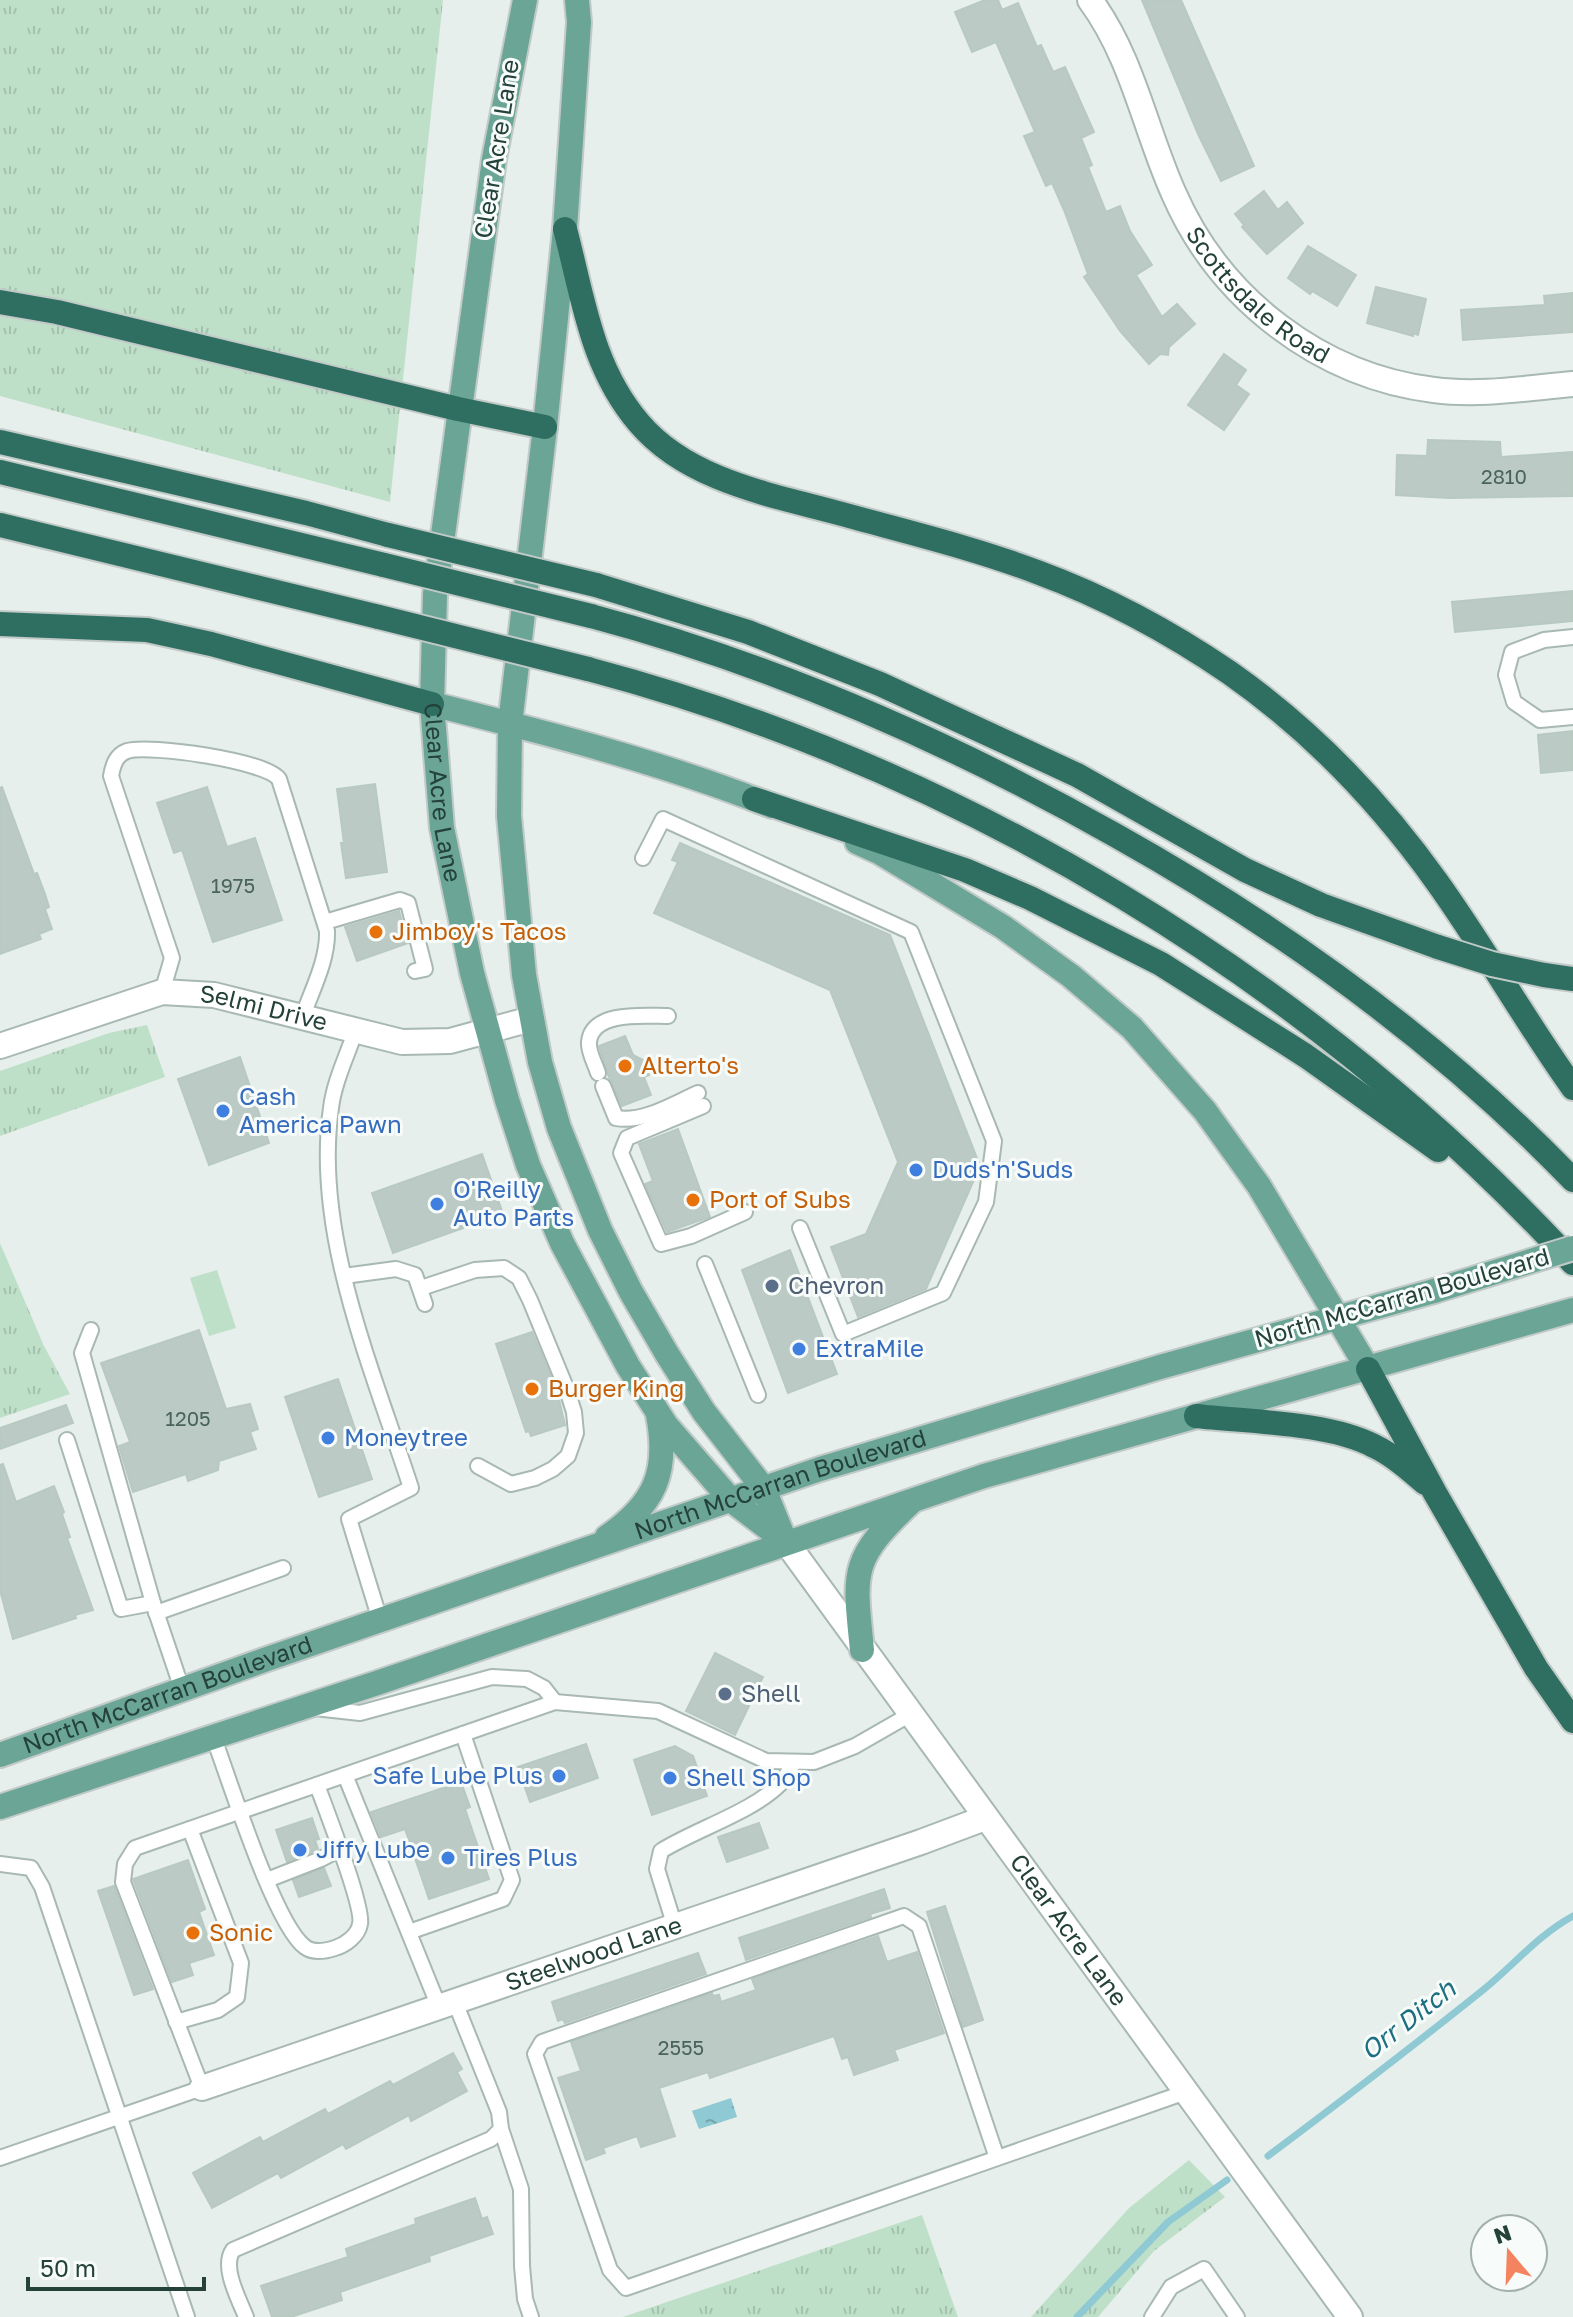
<svg xmlns="http://www.w3.org/2000/svg" width="1573" height="2317" viewBox="0 0 1573 2317" font-family="'Golos Text',sans-serif">
	<style>
		.grass { fill: url(#grass-tufts) }
		.garden { fill: #bfe0c8 }
		.water { fill: url(#water-ripples) }
		.lines { fill: none; stroke-linecap: round; stroke-linejoin: round }
		.stream { stroke: #8ec9d4; stroke-width: 7 }
		.building { fill: #bbcac4; stroke: #b8c9c2; stroke-width: 2 }
		.service-casing { stroke: #a8b8b2; stroke-width: 18 }
		.minor-casing { stroke: #a8b8b2; stroke-width: 28 }
		.tertiary-casing { stroke: #a8b8b2; stroke-width: 28 }
		.primary-casing { stroke: #c2cac8; stroke-width: 28 }
		.motorway-casing { stroke: #c2cac8; stroke-width: 28 }
		.service { stroke: #fff; stroke-width: 14 }
		.minor { stroke: #fff; stroke-width: 24 }
		.tertiary { stroke: #fff; stroke-width: 24 }
		.primary { stroke: #6aa596; stroke-width: 24 }
		.motorway { stroke: #2f6f62; stroke-width: 24 }
		.primary-bridge-casing { stroke: #c2cac8; stroke-width: 28; stroke-linecap: butt }
		.motorway-bridge-casing { stroke: #c2cac8; stroke-width: 28; stroke-linecap: butt }
		.primary-bridge { stroke: #6aa596; stroke-width: 24 }
		.motorway-bridge { stroke: #2f6f62; stroke-width: 24 }
		.food-dot { fill: #e8710a; stroke: #f7fbf9; stroke-width: 3 }
		.shop-dot { fill: #3f7fe0; stroke: #f7fbf9; stroke-width: 3 }
		.service-dot { fill: #5c6f8a; stroke: #f7fbf9; stroke-width: 3 }
		.labels { text-anchor: middle; stroke-width: 6; stroke-linejoin: round; paint-order: stroke }
		.number-label { font-size: 20px; fill: #4a645c }
		.street-label { font-size: 24px; fill: #24423a; stroke: #f7fbf9 }
		.food-label { font-size: 24px; fill: #c56008; stroke: #f7fbf9; text-anchor: start }
		.shop-label { font-size: 24px; fill: #366cbe; stroke: #f7fbf9; text-anchor: start }
		.service-label { font-size: 24px; fill: #4e5e75; stroke: #f7fbf9; text-anchor: start }
		.water-label { font-size: 26px; font-style: italic; fill: #1c6f80; stroke: #f7fbf9 }
	</style>
	<defs>
		<pattern id="grass-tufts" width="24" height="20" patternUnits="userSpaceOnUse" patternTransform="scale(2)"><rect width="24" height="20" fill="#bfe0c8"/><path d="M3 7l-1-3M5 7V3M7 7l1-3M15 17l-1-3M17 17v-4M19 17l1-3" fill="none" stroke="#a4c1ad"/></pattern>
		<pattern id="water-ripples" width="26" height="14" patternUnits="userSpaceOnUse" patternTransform="scale(2)"><rect width="26" height="14" fill="#8ec9d4"/><path d="M2 4q2-2 4 0t4 0M15 11q2-2 4 0t4 0" fill="none" stroke="#74a5ad"/></pattern>
	</defs>
	<rect width="100%" height="100%" fill="#e6efeb"/>
	<g class="grass">
		<path d="M0 0H443L390 502 0 396Z"/>
		<path d="M147 1025 165 1077 0 1136V1071L109 1033Z"/>
		<path d="M0 1243 44 1346 70 1394 0 1418Z"/>
		<path d="M1189 2160 1225 2197 1154 2251 1098 2317H1031L1129 2208Z"/>
		<path d="M922 2215 958 2317H623Z"/>
	</g>
	<path class="garden" d="M217 1270 236 1328 209 1336 190 1278Z"/>
	<path class="water" d="M731 2098 737 2117 699 2129 692 2111Z"/>
	<g class="lines">
		<g class="stream">
			<path d="M1268 2156C1340 2102 1412 2047 1483 1990 1513 1966 1538 1935 1573 1916"/>
			<path d="M1077 2317 1168 2222 1227 2180"/>
		</g>
	</g>
	<g class="building">
		<path d="M985 0H998L1002 10 1018 3 1037 47 1041 45 1053 72 1065 67 1094 132 1081 138 1092 165 1088 167 1106 212 1120 206 1130 231 1152 265 1136 275 1162 317 1177 304 1195 324 1169 347 1168 355 1160 354 1149 364 1120 331 1084 277 1088 274 1064 210 1052 183 1046 186 1024 136 1035 132 996 42 972 52 955 12Z"/>
		<path d="M1142 0H1181L1254 166 1221 181 1198 134Z"/>
		<path d="M1264 191 1278 210 1287 202 1303 223 1267 254 1242 227 1244 225 1235 214Z"/>
		<path d="M1308 246 1356 275 1337 306 1312 291 1310 294 1288 278Z"/>
		<path d="M1376 287 1426 299 1418 335 1413 333V336L1367 323Z"/>
		<path d="M1573 293V332L1463 340 1461 310 1545 305 1544 296Z"/>
		<path d="M1224 354 1246 370 1236 385 1249 394 1224 430 1188 405Z"/>
		<path d="M1428 440 1500 442 1501 457 1573 452V496L1449 498 1396 495 1397 455 1427 456Z"/>
		<path d="M1573 591V621L1455 632 1452 602Z"/>
		<path d="M1573 731V770L1541 773 1538 735Z"/>
		<path d="M375 784 387 872 346 878 341 843H344L337 789Z"/>
		<path d="M2 787 34 874 37 873 45 894 49 907 45 909 52 929 39 934 41 939 0 954V788Z"/>
		<path d="M207 787 227 847 255 838 282 920 213 942 182 850 174 853 157 803Z"/>
		<path d="M680 843 890 935 980 1166 926 1289 858 1317 831 1247 866 1234 898 1162 830 990 654 913 678 862 672 860Z"/>
		<path d="M399 911 408 943 357 961 345 927Z"/>
		<path d="M625 1036 633 1055 643 1060 649 1075 644 1077 651 1095 622 1106 608 1075 599 1046Z"/>
		<path d="M240 1057 269 1143 209 1165 178 1079Z"/>
		<path d="M678 1129 710 1217 667 1232 645 1184 653 1181 639 1144Z"/>
		<path d="M482 1154 503 1214 393 1253 372 1193Z"/>
		<path d="M790 1250 837 1374 788 1393 742 1270Z"/>
		<path d="M199 1330 226 1409 250 1404 258 1429 250 1432 256 1449 219 1461 218 1470 188 1481 186 1474 133 1492 119 1446 130 1442 101 1363Z"/>
		<path d="M532 1332 557 1391 565 1425 531 1436 529 1431 526 1432 496 1344Z"/>
		<path d="M338 1379 372 1479 319 1497 285 1397Z"/>
		<path d="M66 1405 73 1423 0 1449V1428Z"/>
		<path d="M3 1464 16 1502 54 1486 64 1512 62 1514 70 1537 67 1538 93 1610 75 1615 76 1618 13 1639 0 1590V1465Z"/>
		<path d="M715 1653 763 1677 735 1735 686 1711Z"/>
		<path d="M586 1744 598 1778 530 1802 518 1767Z"/>
		<path d="M675 1746 693 1756 707 1796 652 1815 634 1760Z"/>
		<path d="M461 1782 470 1807 465 1809 489 1879 429 1899 405 1829 381 1837 371 1812Z"/>
		<path d="M312 1818 319 1839 315 1840 318 1849 287 1862 276 1830Z"/>
		<path d="M759 1823 768 1848 727 1862 718 1837Z"/>
		<path d="M188 1860 205 1909 199 1912 214 1955 189 1963 193 1975 172 1982 133 1879Z"/>
		<path d="M324 1868 331 1886 299 1897 293 1880Z"/>
		<path d="M114 1886 153 1989 134 1995 98 1891Z"/>
		<path d="M884 1889 890 1908 870 1914 871 1917 746 1960 739 1938Z"/>
		<path d="M945 1906 983 2020 963 2027 927 1912Z"/>
		<path d="M878 1936 887 1962 917 1952 944 2033 894 2050 898 2060 854 2075 848 2057 842 2059 834 2036 710 2078 708 2072 659 2088 675 2136 641 2147 637 2136 603 2148 605 2153 586 2160 558 2078 581 2071 571 2042 712 1993 713 1996 719 1995 721 2002 756 1990 752 1979Z"/>
		<path d="M698 1953 706 1974 565 2023 563 2019 558 2021 552 2002Z"/>
		<path d="M453 2053 462 2069 457 2072 467 2091 411 2121 409 2115 346 2149 343 2144 281 2178 278 2173 212 2208 193 2173 260 2137 263 2142 325 2109 328 2114 390 2081 393 2085Z"/>
		<path d="M475 2198 482 2219 487 2217 493 2234 429 2256 430 2261 340 2292 342 2300 291 2317H272L261 2286 348 2257 346 2249 416 2224 415 2219Z"/>
	</g>
	<g class="lines">
		<defs>
			<g id="service">
				<path d="M1573 637 1544 640 1512 652 1506 675 1514 702 1540 720 1573 717"/>
				<path d="M643 858 663 819 911 932 994 1141 986 1202 943 1293 843 1334 800 1228"/>
				<path d="M325 922 400 900 408 903 425 969 415 971"/>
				<path d="M162 992 172 958 111 776C113 765 116 755 127 751 150 744 266 761 279 779L327 931C328 960 312 990 302 1018"/>
				<path d="M355 1032C347 1056 334 1082 331 1108 313 1234 373 1370 411 1488L349 1519 380 1620"/>
				<path d="M598 1073C595 1063 588 1052 589 1042 592 1010 647 1016 668 1016"/>
				<path d="M603 1086 616 1118C643 1123 673 1104 698 1093"/>
				<path d="M703 1106 627 1138 621 1153 661 1244 691 1236 745 1212"/>
				<path d="M705 1264 758 1395"/>
				<path d="M344 1276 396 1269 415 1275 425 1304"/>
				<path d="M421 1288 475 1270 504 1268 519 1278 530 1300 567 1390 574 1412 576 1433 568 1456 553 1469 535 1478 511 1484 478 1466"/>
				<path d="M91 1330 82 1353 153 1603 182 1689"/>
				<path d="M67 1440 121 1609 153 1603"/>
				<path d="M156 1613 283 1568"/>
				<path d="M315 1708 360 1713 492 1677 527 1679 544 1688 555 1702"/>
				<path d="M213 1736C229 1778 274 1924 305 1947 313 1953 326 1951 335 1948 345 1945 358 1936 360 1924 364 1907 325 1807 317 1785"/>
				<path d="M345 1775 439 2007"/>
				<path d="M0 1864 31 1868 42 1887 187 2317"/>
				<path d="M267 1880 321 1859 340 1849"/>
				<path d="M675 1927 657 1869 661 1851C696 1829 753 1812 781 1783 786 1777 790 1768 794 1762"/>
				<path d="M409 1932 503 1899 512 1880 463 1734"/>
				<path d="M176 2022 218 2010 237 1997 241 1963 190 1829"/>
				<path d="M501 2129 521 2189 522 2266 525 2299 531 2317"/>
				<path d="M0 2158 202 2088 123 1882 125 1864 135 1848 555 1702 658 1711 766 1761 814 1762 855 1746 909 1715"/>
				<path d="M997 2158 919 1926 904 1916 542 2042 535 2054 610 2270 626 2288 1186 2092"/>
				<path d="M246 2317C239 2299 221 2267 233 2250L491 2139 501 2129 499 2112 455 2002"/>
				<path d="M1152 2317 1171 2287 1204 2269 1237 2317"/>
			</g>
			<g id="minor">
				<path id="s1" d="M1090 0C1133 58 1145 130 1174 194 1220 299 1320 376 1434 390 1480 396 1527 388 1573 384"/>
				<path id="s2" d="M0 1046 162 992 214 995 402 1042 450 1041 531 1019"/>
				<path id="s3" d="M202 2088 921 1842 985 1818"/>
			</g>
			<g id="tertiary">
				<path id="s4" d="M786 1542 1350 2317"/>
			</g>
			<g id="primary">
				<path id="s5" d="M525 0 494 159 435 594 432 704 442 828 472 973 507 1100 528 1165 562 1243 628 1366 666 1425 731 1500 786 1542"/>
				<path d="M577 0 579 22 565 229 545 427 510 724 509 816 524 975 540 1062 559 1128 600 1230 631 1292 667 1354 704 1412 764 1489 785 1541"/>
				<path d="M432 704C547 733 661 762 772 806"/>
				<path d="M857 842 879 852 1003 927 1071 976 1132 1028 1205 1111 1259 1186 1368 1369"/>
				<path d="M607 1537C655 1504 669 1472 658 1415"/>
				<path d="M862 1650C854 1571 850 1560 910 1503"/>
				<path id="s6" d="M0 1755 267 1659 820 1469 1160 1367 1434 1291"/>
				<path d="M0 1807 377 1683 984 1476 1573 1310"/>
			</g>
			<g id="motorway">
				<path d="M565 229C583 297 591 367 639 423 688 481 773 495 842 514 907 532 974 548 1037 572 1105 597 1170 632 1230 673 1311 730 1380 802 1437 882 1485 949 1525 1021 1573 1088"/>
				<path d="M0 302 57 312 458 409 545 427"/>
				<path d="M0 442 306 513 388 535"/>
				<path d="M0 472 384 565"/>
				<path d="M0 525 379 617"/>
				<path d="M596 585 748 632 880 684 1077 775 1245 870 1321 905 1438 947"/>
				<path d="M591 616C775 665 950 742 1115 835 1283 929 1439 1041 1573 1180"/>
				<path d="M0 624 147 630 211 644 432 704"/>
				<path d="M588 669C961 768 1311 979 1573 1263"/>
				<path d="M754 799 965 870 1030 898 1161 964 1306 1056 1438 1150"/>
				<path d="M1544 975 1573 979"/>
				<path d="M1368 1369 1435 1493 1536 1668 1573 1721"/>
				<path d="M1196 1416C1249 1422 1328 1422 1374 1446 1393 1455 1409 1469 1425 1483"/>
			</g>
		</defs>
		<use href="#service" class="service-casing"/>
		<use href="#minor" class="minor-casing"/>
		<use href="#tertiary" class="tertiary-casing"/>
		<use href="#primary" class="primary-casing"/>
		<use href="#motorway" class="motorway-casing"/>
		<use href="#service" class="service"/>
		<use href="#minor" class="minor"/>
		<use href="#tertiary" class="tertiary"/>
		<use href="#primary" class="primary"/>
		<use href="#motorway" class="motorway"/>
		<defs>
			<path id="primary-bridge" d="M1434 1291 1573 1248"/>
			<g id="motorway-bridge">
				<path d="M388 535 596 585"/>
				<path d="M384 565 591 616"/>
				<path d="M379 617 588 669"/>
				<path d="M1438 947 1492 964 1544 975"/>
			</g>
		</defs>
		<use href="#primary-bridge" class="primary-bridge-casing"/>
		<use href="#motorway-bridge" class="motorway-bridge-casing"/>
		<use href="#primary-bridge" class="primary-bridge"/>
		<use href="#motorway-bridge" class="motorway-bridge"/>
	</g>
	<g class="food-dot">
		<circle cx="376" cy="932" r="8"/>
		<circle cx="625" cy="1066" r="8"/>
		<circle cx="693" cy="1200" r="8"/>
		<circle cx="532" cy="1389" r="8"/>
		<circle cx="193" cy="1933" r="8"/>
	</g>
	<g class="shop-dot">
		<circle cx="223" cy="1111" r="8"/>
		<circle cx="916" cy="1170" r="8"/>
		<circle cx="437" cy="1204" r="8"/>
		<circle cx="799" cy="1349" r="8"/>
		<circle cx="328" cy="1438" r="8"/>
		<circle cx="559" cy="1776" r="8"/>
		<circle cx="670" cy="1778" r="8"/>
		<circle cx="300" cy="1850" r="8"/>
		<circle cx="448" cy="1858" r="8"/>
	</g>
	<g class="service-dot">
		<circle cx="772" cy="1286" r="8"/>
		<circle cx="725" cy="1694" r="8"/>
	</g>
	<g class="labels">
		<g class="number-label">
			<text x="1504" y="484">2810</text>
			<text x="233" y="893">1975</text>
			<text x="188" y="1426">1205</text>
			<text x="681" y="2055">2555</text>
		</g>
		<g class="street-label">
			<text transform="translate(497 149) rotate(-81)" y="8">Clear Acre Lane</text>
			<text dy="8" stroke="none"><textPath href="#s1" startOffset="346">Scottsdale Road</textPath></text>
			<text dy="8" stroke="none"><textPath href="#s5" startOffset="800">Clear Acre Lane</textPath></text>
			<text dy="8" stroke="none"><textPath href="#s2" startOffset="274">Selmi Drive</textPath></text>
			<text transform="translate(1402 1298) rotate(-16)" y="8">North McCarran Boulevard</text>
			<text dy="8" stroke="none"><textPath href="#s6" startOffset="826">North McCarran Boulevard</textPath></text>
			<text dy="8" stroke="none"><textPath href="#s6" startOffset="178">North McCarran Boulevard</textPath></text>
			<text dy="8" stroke="none"><textPath href="#s4" startOffset="480">Clear Acre Lane</textPath></text>
			<text dy="8" stroke="none"><textPath href="#s3" startOffset="414">Steelwood Lane</textPath></text>
		</g>
		<g class="food-label">
			<text x="392" y="940">Jimboy's Tacos</text>
			<text x="641" y="1074">Alterto's</text>
			<text x="709" y="1208">Port of Subs</text>
			<text x="548" y="1397">Burger King</text>
			<text x="209" y="1941">Sonic</text>
		</g>
		<g class="shop-label">
			<text x="239" y="1105">Cash<tspan x="239" dy="28">America Pawn</tspan></text>
			<text x="932" y="1178">Duds'n'Suds</text>
			<text x="453" y="1198">O'Reilly<tspan x="453" dy="28">Auto Parts</tspan></text>
			<text x="815" y="1357">ExtraMile</text>
			<text x="344" y="1446">Moneytree</text>
			<text x="543" y="1784" text-anchor="end">Safe Lube Plus</text>
			<text x="686" y="1786">Shell Shop</text>
			<text x="316" y="1858">Jiffy Lube</text>
			<text x="464" y="1866">Tires Plus</text>
		</g>
		<g class="service-label">
			<text x="788" y="1294">Chevron</text>
			<text x="741" y="1702">Shell</text>
		</g>
		<g class="water-label">
			<text transform="translate(1408 2020) rotate(-38)" y="9">Orr Ditch</text>
		</g>
	</g>
	<g transform="translate(1509 2253) rotate(341)"><circle r="38" fill="#f7fbf9" stroke="#a3b1ad" stroke-width="2"/>
	<path d="M0-6L14 30L0 20L-14 30Z" fill="#f4845f"/>
	<text y="-12" font-size="22" font-weight="bold" text-anchor="middle" fill="#24423a">N</text>
	</g>
	<path d="M28 2277v12h176v-12" fill="none" stroke="#24423a" stroke-width="4"/>
	<text x="40" y="2277" font-size="24" fill="#24423a" stroke="#f7fbf9" stroke-width="6" paint-order="stroke">50 m</text>
</svg>
